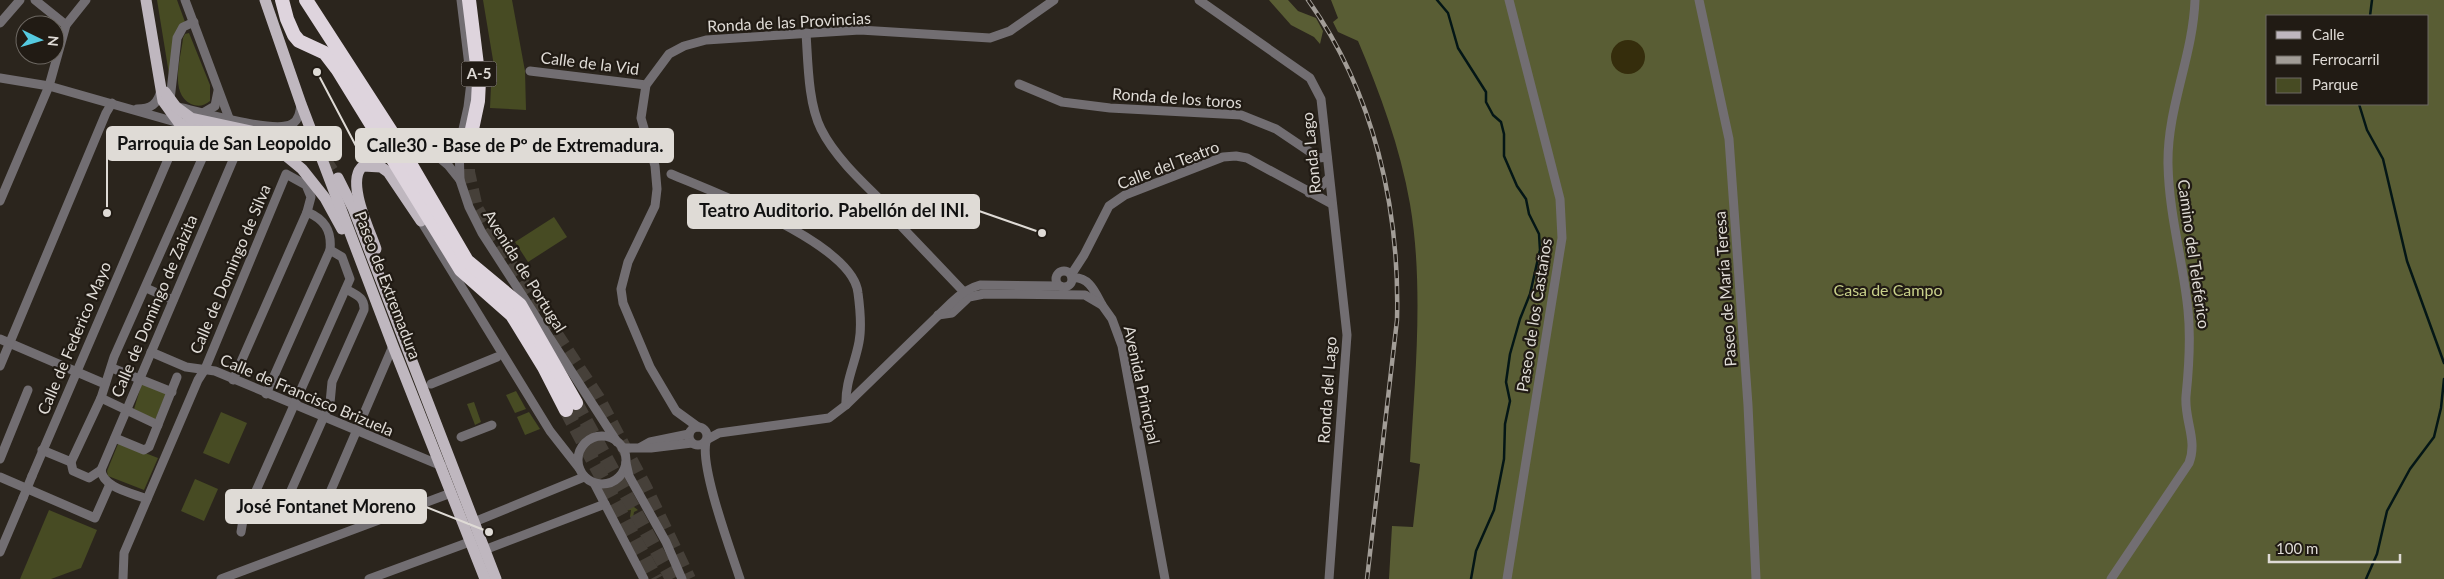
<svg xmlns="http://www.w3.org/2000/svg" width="2444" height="579" viewBox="0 0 2444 579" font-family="Lato,sans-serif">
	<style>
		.green { fill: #474b23 }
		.forest { fill: #595d34; fill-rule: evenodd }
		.sand { fill: #352d0c }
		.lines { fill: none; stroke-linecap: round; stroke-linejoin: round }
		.stream { stroke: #041616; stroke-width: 2.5 }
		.major-tunnel { stroke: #464039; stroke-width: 11; stroke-dasharray: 11 5.5; stroke-linecap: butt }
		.highway-tunnel { stroke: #464039; stroke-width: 14; stroke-dasharray: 14 7; stroke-linecap: butt }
		.minor { stroke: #726e72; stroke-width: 9 }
		.major { stroke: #bfb7bf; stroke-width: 11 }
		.highway { stroke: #ded4dd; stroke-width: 14 }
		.rail-casing { stroke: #a29d97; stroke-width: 4.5 }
		.rail { stroke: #211b14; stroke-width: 2.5; stroke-dasharray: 8; stroke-linecap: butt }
		.minor-bridge { stroke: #726e72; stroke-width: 9 }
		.labels { text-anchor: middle; stroke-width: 4.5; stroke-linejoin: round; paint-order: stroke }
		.shield { fill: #211b14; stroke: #a6a19c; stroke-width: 1 }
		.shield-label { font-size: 15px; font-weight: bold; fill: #dfdbd6 }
		.street-label { font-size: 16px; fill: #dfdbd6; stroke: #211b14 }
		.park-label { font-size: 16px; fill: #c8d08a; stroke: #211b14 }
		.leader { fill: none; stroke: #dfdbd6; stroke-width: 2 }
		.callout-dot { fill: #dfdbd6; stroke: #211b14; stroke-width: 2 }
		.callout { fill: #dfdbd6; stroke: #dfdbd6; stroke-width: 2 }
		.callout-label { font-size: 18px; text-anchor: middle; font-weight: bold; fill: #111 }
	</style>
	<rect width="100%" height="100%" fill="#2b251d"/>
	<g class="green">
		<path d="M157 0H177L185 22 169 74Z"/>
		<path d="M483 0H512L525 71 526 110 490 108 491 86 497 84Z"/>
		<path d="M189 33 210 85V101C204 106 198 107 191 104 169 93 181 58 183 38L185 34Z"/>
		<path d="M554 217 567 237 528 262 515 242Z"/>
		<path d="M142 383 166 394 155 420 134 409Z"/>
		<path d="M516 391 526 409 515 413 506 395Z"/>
		<path d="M474 402 481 422 475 425 467 404Z"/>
		<path d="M221 412 247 423 229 464 203 453Z"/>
		<path d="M529 412 540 429 525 435 517 417Z"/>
		<path d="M118 444H122L158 458 144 490 108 476 107 471Z"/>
		<path d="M195 479 218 489 204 521 181 511Z"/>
		<path d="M625 496 628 504 634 500 636 502 634 507 638 510 634 512 633 518 630 517 631 510 622 511 618 509 626 507 623 498Z"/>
		<path d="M49 510 97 530 81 568 51 579H20Z"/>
	</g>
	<g class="forest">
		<path d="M1269 0H1288L1298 11 1316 18 1323 31 1320 44 1314 37 1291 25Z"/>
		<path d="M1331 0H2444V579H1389L1392 526 1413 527 1420 464 1410 462C1415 380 1424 285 1410 204 1400 147 1380 93 1358 41L1338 32 1333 22 1338 18ZM2268 16H2428V104H2268Z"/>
	</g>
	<circle class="sand" cx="1628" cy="57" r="17"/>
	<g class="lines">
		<g class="stream">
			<path d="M1437 0 1448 13 1458 48 1486 92V102L1493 115 1501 122 1504 134V156L1517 186 1526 199 1529 214 1539 234 1540 250 1530 294 1520 319 1510 354 1506 382 1510 401 1505 424 1504 459 1494 510 1476 551 1471 579"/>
			<path d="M2370 16 2372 0"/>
			<path d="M2359 104 2367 130 2383 159 2407 261 2444 363"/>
			<path d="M2366 579 2377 554 2387 511 2410 469 2434 437 2441 408 2444 379"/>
		</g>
		<path class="major-tunnel" d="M301 142 321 152 338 178"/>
		<g class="highway-tunnel">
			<path d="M468 148V172L476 208 506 258 598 398 645 487 689 579"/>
			<path d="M576 403 672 579"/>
			<path d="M566 410 656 579"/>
		</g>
		<g class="minor">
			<path d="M35 0 66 25"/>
			<path d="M185 0 229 118"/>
			<path d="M1199 0 1310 78 1321 99 1347 335 1329 579"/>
			<path d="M1699 0 1729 139 1748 405 1756 579"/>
			<path d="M0 23 20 0"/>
			<path d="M806 33C808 62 808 103 821 129 837 161 869 188 894 213"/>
			<path d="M530 71 646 85"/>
			<path d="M0 78 49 86 179 123"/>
			<path d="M1019 84 1062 102 1110 108 1241 115 1276 129 1319 158 1327 157"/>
			<path d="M170 100 177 38 183 27 194 22"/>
			<path d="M178 107C201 112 274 134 292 124 299 120 300 112 301 104"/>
			<path d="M137 109C151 109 158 104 161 90"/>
			<path d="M203 113 215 106 218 91"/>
			<path d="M394 136 419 146 436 155 448 165 460 180 469 207 482 233 617 442"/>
			<path d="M671 174C713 192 853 243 858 293 860 308 862 327 859 342 855 364 845 382 846 405"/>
			<path d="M460 180 459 147 468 107 471 82 461 0"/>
			<path d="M1309 193 1319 188 1329 178"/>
			<path d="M0 201 49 86 66 25 86 0"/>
			<path d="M421 221 550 431 579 468"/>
			<path d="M902 227 963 291"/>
			<circle cx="1064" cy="279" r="8"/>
			<path d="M1071 275 1084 255 1109 206 1125 195 1223 157 1236 156 1247 158 1332 204"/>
			<path d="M1072 278C1089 276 1095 292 1102 305"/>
			<path d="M146 288 173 300"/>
			<path d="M938 315 952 313 969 297 984 294 1085 295 1102 305 1112 319 1122 346 1165 579"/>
			<path d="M0 339 105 384"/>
			<path d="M151 352 186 367 215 371 442 466"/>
			<path d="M0 366 106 113 112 103"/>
			<path d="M112 368 172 392"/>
			<path d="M233 380 307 212"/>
			<path d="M431 384 497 357"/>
			<path d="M266 394 330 250"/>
			<path d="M101 398 158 425"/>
			<circle cx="698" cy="436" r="9"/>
			<path d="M698 427 676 411 650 367 623 303 621 289 628 262 655 206 657 189 655 166 641 118 646 85 669 54 684 46 706 40 860 30 990 38 1010 31 1054 0"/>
			<circle cx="602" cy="460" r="24"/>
			<path d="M461 437 492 425"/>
			<path d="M115 438 144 450 149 447 177 377"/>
			<path d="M708 439 719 433 829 418 846 405 951 303C960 294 968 288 980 285L1060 286"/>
			<path d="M706 442C700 468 731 551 740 579"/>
			<path d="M641 447 650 442 689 434"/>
			<path d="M622 448H651L692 443"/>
			<path d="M42 450 71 462 101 398 114 357 209 143"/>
			<path d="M0 459 28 390"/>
			<path d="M71 462 73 471 89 478 101 470"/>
			<path d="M626 463 629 476 666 542 682 579"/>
			<path d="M101 470 236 153"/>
			<path d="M101 470C103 488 132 493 147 499"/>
			<path d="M32 476 178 136"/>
			<path d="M0 477 95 518 110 484"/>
			<path d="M594 483 644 579"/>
			<path d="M325 504 393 346"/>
			<path d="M281 513 330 403 332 382 364 310C365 297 356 295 346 289"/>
			<path d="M474 522 584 477"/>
			<path d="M0 552 23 498"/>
			<path d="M479 552 605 504"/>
			<path d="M123 579 124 553 198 380 205 369 286 174 306 185 311 197 307 212C324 219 332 230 330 250L342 257 350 279 243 520 241 532"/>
			<path d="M221 579 451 493"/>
			<path d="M369 579 475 540"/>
			<path d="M1507 579 1562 238 1560 199 1509 0"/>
			<path d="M2111 579 2189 463C2198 440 2184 420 2186 396 2189 367 2191 339 2188 310 2183 260 2169 216 2168 164 2167 108 2193 56 2195 0"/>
		</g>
		<g class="major">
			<path d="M146 0 163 101 179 123 257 142 285 155 302 169 325 198 342 229"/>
			<path d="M265 0 301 104 393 346 485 579"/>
			<path d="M165 92 176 107 191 118 301 142"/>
			<path d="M338 178 353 208 496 579"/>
			<path d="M376 249C370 231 345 180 363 166L381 167 388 172 421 221"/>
		</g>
		<g class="highway">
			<path d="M282 0 287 19 294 35 299 41 325 53 338 70 461 270 512 315 544 367 566 410"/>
			<path d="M306 0 394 136 467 261 520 305 576 403"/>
			<path d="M468 148 478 101 479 81 469 0"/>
		</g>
		<defs>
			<path id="rail" d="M1308 0C1374 93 1400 208 1397 320L1367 579"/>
		</defs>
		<use href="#rail" class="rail-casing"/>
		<use href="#rail" class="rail"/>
		<path class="minor-bridge" d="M23 498 32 476"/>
	</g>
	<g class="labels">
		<rect class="shield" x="461.5" y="61.5" width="35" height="25" rx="4"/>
		<g class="shield-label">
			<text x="479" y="79">A-5</text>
		</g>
		<g class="street-label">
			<text transform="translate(789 22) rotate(-3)" y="6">Ronda de las Provincias</text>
			<text transform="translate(590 63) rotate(7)" y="6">Calle de la Vid</text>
			<text transform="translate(1177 98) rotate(4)" y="6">Ronda de los toros</text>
			<text transform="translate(1311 153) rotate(-96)" y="6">Ronda Lago</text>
			<text transform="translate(1168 165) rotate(-21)" y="6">Calle del Teatro</text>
			<text transform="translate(2194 254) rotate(82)" y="6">Camino del Teleférico</text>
			<text transform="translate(230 269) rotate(-67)" y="6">Calle de Domingo de Silva</text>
			<text transform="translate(525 271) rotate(58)" y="6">Avenida de Portugal</text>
			<text transform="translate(388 285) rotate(69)" y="6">Paseo de Extremadura</text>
			<text transform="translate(1725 289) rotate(-94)" y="6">Paseo de María Teresa</text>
			<text transform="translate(154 306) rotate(-67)" y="6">Calle de Domingo de Zaizita</text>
			<text transform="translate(1534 315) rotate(-81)" y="6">Paseo de los Castaños</text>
			<text transform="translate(74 338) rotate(-67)" y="6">Calle de Federico Mayo</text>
			<text transform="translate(1142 385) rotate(78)" y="6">Avenida Principal</text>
			<text transform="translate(1327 390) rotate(-86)" y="6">Ronda del Lago</text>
			<text transform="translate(307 395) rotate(23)" y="6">Calle de Francisco Brizuela</text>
		</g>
		<g class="park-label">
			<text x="1888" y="296">Casa de Campo</text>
		</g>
	</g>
	<path class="leader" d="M107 213L107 144M317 72L356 146M1042 233L979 211M489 532L426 507"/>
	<g class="callout-dot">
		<circle cx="107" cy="213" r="5"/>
		<circle cx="317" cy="72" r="5"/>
		<circle cx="1042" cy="233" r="5"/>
		<circle cx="489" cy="532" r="5"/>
	</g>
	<g class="callout">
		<rect x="107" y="127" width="234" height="33" rx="5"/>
		<rect x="356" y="129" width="317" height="33" rx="5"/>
		<rect x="688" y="195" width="291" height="33" rx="5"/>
		<rect x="226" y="490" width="200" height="33" rx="5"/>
	</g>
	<g class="callout-label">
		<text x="224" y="150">Parroquia de San Leopoldo</text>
		<text x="515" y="152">Calle30 - Base de Pº de Extremadura.</text>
		<text x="834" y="217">Teatro Auditorio. Pabellón del INI.</text>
		<text x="326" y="513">José Fontanet Moreno</text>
	</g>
	<rect x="2266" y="15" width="162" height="90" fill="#211b14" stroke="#6d6862"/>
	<rect x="2276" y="31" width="25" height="8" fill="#bfb7bf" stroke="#6d6862"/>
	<text x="2312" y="40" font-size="15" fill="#dfdbd6">Calle</text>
	<rect x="2276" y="56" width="25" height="8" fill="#a29d97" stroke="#6d6862"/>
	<text x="2312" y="65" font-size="15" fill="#dfdbd6">Ferrocarril</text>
	<rect x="2276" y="78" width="25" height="15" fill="#474b23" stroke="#6d6862"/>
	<text x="2312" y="90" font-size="15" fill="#dfdbd6">Parque</text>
	<g transform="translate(40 40) rotate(95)"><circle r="24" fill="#211b14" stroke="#6d6862"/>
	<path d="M0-4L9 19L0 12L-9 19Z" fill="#55cae0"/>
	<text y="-8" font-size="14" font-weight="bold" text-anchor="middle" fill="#dfdbd6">N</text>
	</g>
	<path d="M2269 554v8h131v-8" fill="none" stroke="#dfdbd6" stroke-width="2.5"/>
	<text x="2276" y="554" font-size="15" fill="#dfdbd6" stroke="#211b14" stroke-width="4" paint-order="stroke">100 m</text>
</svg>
